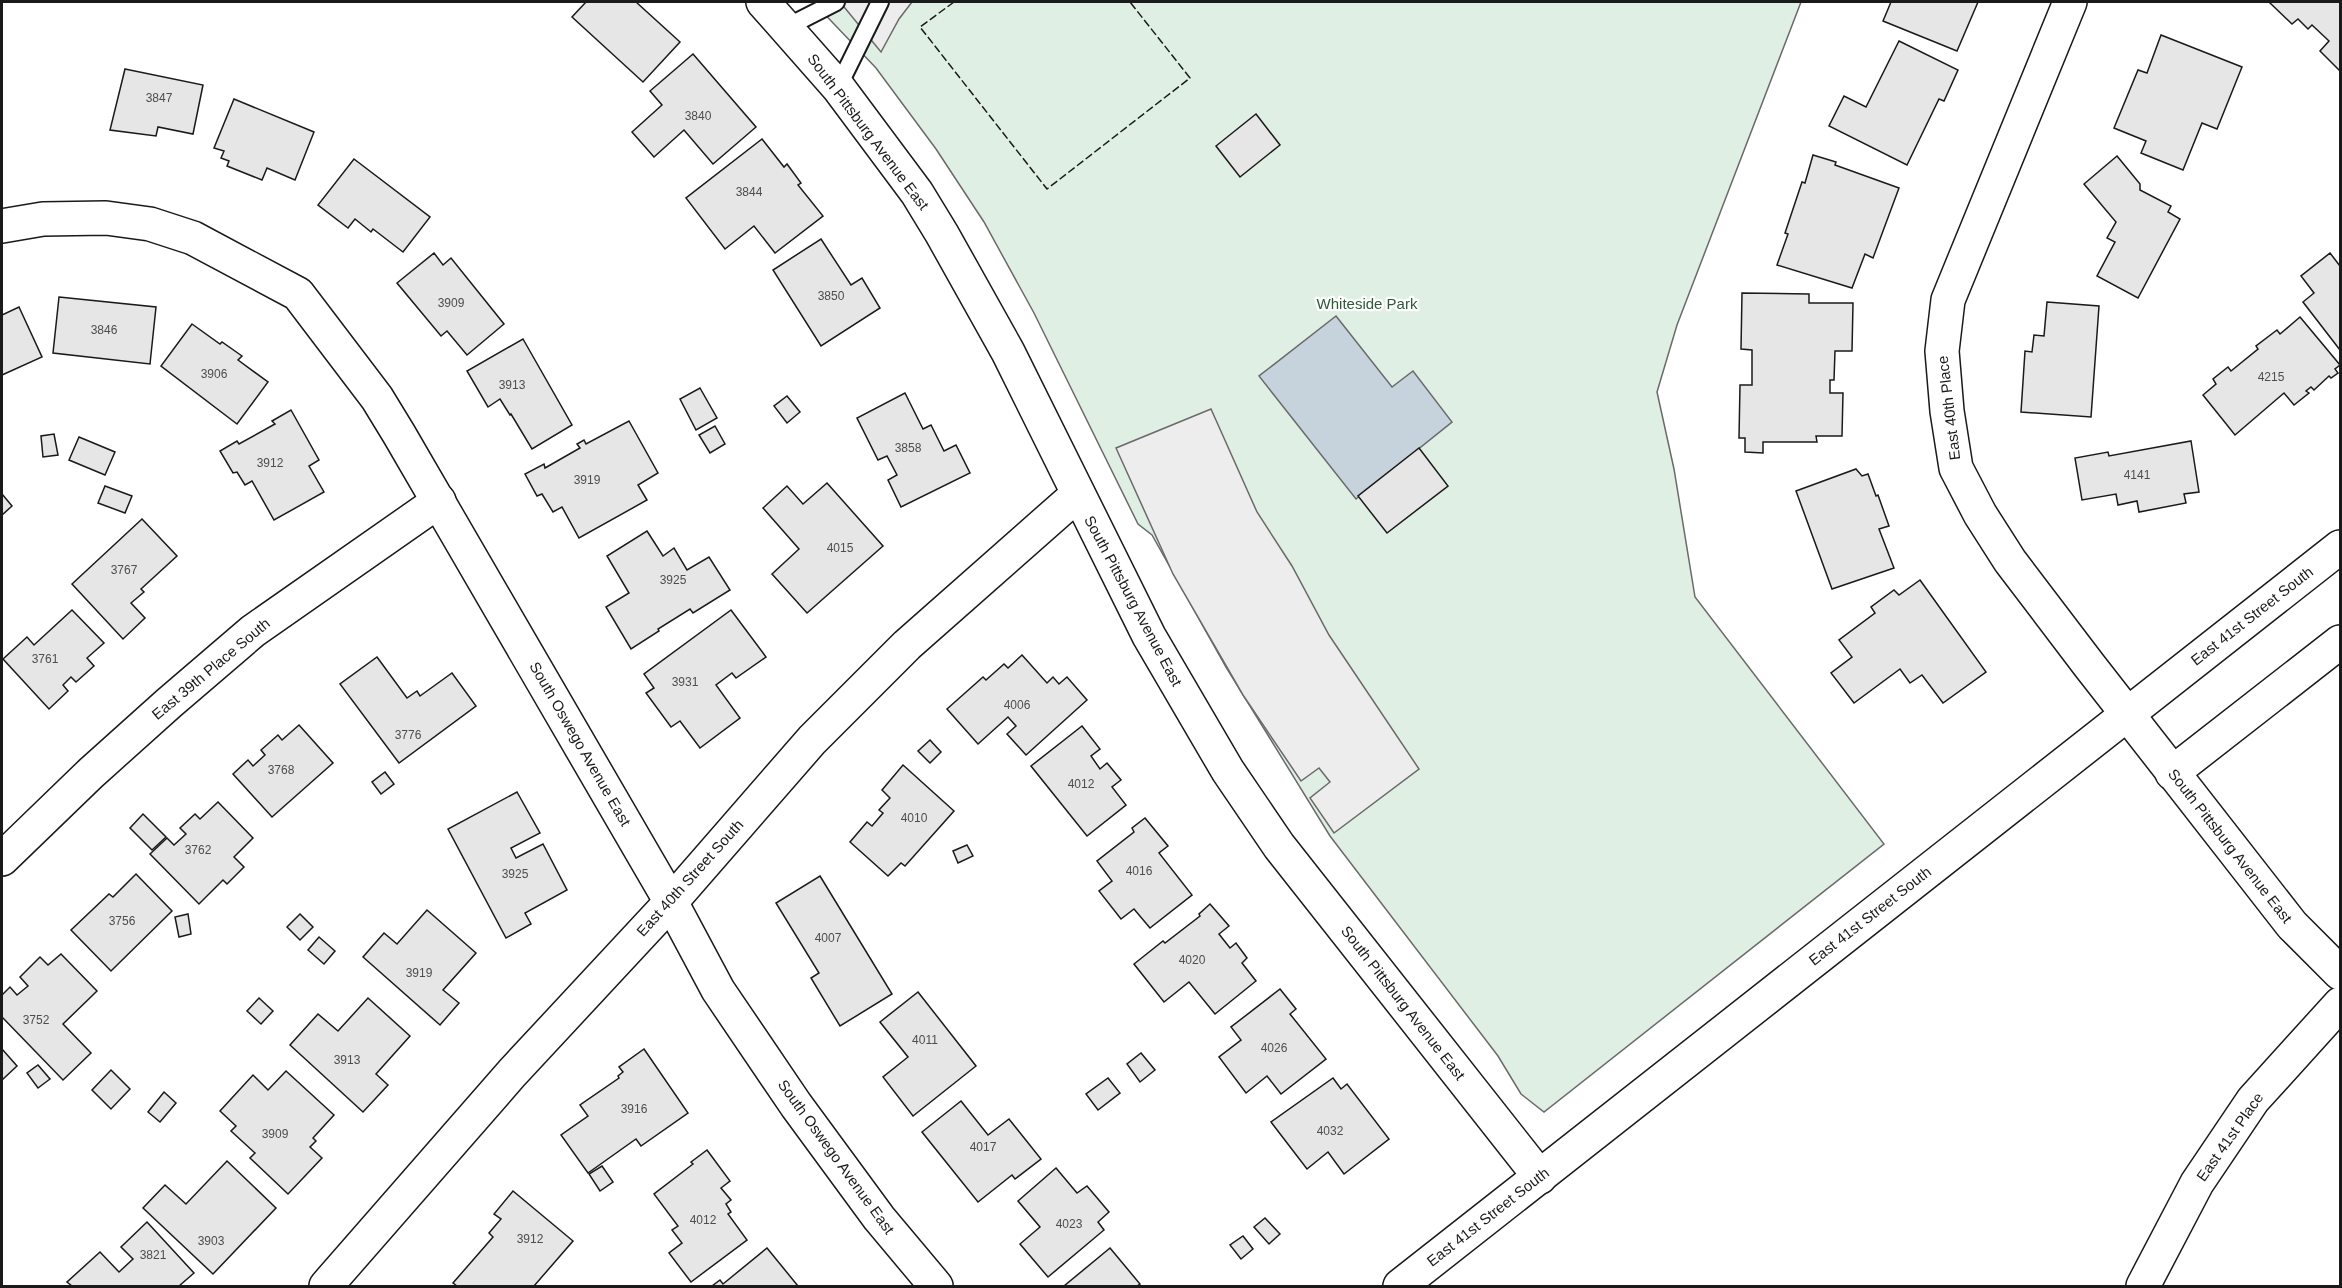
<svg xmlns="http://www.w3.org/2000/svg" width="2342" height="1288" viewBox="0 0 2342 1288" font-family="Helvetica,sans-serif">
	<style>
		.green { fill: #e0efe3; stroke: #6a6a6a; stroke-width: 1.5 }
		.parking { fill: #ededed; stroke: #6a6a6a; stroke-width: 1.5 }
		.water { fill: #c6d2dc; stroke: #6a6a6a; stroke-width: 1.5 }
		.building { fill: #e6e6e6; stroke: #1a1a1a; stroke-width: 1.5 }
		.lines { fill: none; stroke-linecap: round; stroke-linejoin: round }
		.service-casing { stroke: #1a1a1a; stroke-width: 20 }
		.minor-casing { stroke: #1a1a1a; stroke-width: 36 }
		.secondary-casing { stroke: #1a1a1a; stroke-width: 36 }
		.service { stroke: #fff; stroke-width: 16 }
		.minor { stroke: #fff; stroke-width: 33 }
		.secondary { stroke: #fff; stroke-width: 33 }
		.fence { stroke: #1a1a1a; stroke-width: 1.5; stroke-dasharray: 8 3; stroke-linecap: butt }
		.labels { text-anchor: middle; stroke-width: 4.5; stroke-linejoin: round; paint-order: stroke }
		.number-label { font-size: 12px; fill: #4d4d4d }
		.street-label { font-size: 15px; fill: #1a1a1a; stroke: #fff }
		.park-label { font-size: 15px; fill: #2b5a34; stroke: #fff }
	</style>
	<rect width="100%" height="100%" fill="#fff"/>
	<path class="green" d="M813 2H1801L1677 325 1657 392 1674 469 1695 597 1884 844 1544 1112 1521 1094 1498 1056 1330 836 1226 667 1152 535 1138 524 1034 313 984 222 936 149 876 68Z"/>
	<g class="parking">
		<path d="M840 2H912L899 19 881 52Z"/>
		<path d="M1211 409 1257 512 1292 566 1329 635 1419 769 1334 833 1310 798 1330 782 1319 768 1301 781 1243 695 1173 574 1116 448Z"/>
	</g>
	<path class="water" d="M1336 316 1392 387 1413 371 1452 422 1356 499 1259 376Z"/>
	<g class="building">
		<path d="M586 2H636L680 42 643 82 572 17Z"/>
		<path d="M1891 2H1978L1957 51 1883 21Z"/>
		<path d="M2269 2H2340V71L2320 51 2329 41 2312 25 2308 29 2298 19 2292 24Z"/>
		<path d="M2161 35 2242 67 2217 129 2202 123 2183 170 2141 153 2146 141 2114 128 2138 70 2147 73Z"/>
		<path d="M1899 41 1958 70 1944 101 1939 99 1907 165 1829 126 1844 96 1866 107Z"/>
		<path d="M693 54 756 127 713 164 684 130 654 157 632 132 662 105 650 91Z"/>
		<path d="M125 69 203 85 193 134 158 127 156 136 110 130Z"/>
		<path d="M234 99 314 132 295 180 267 168 262 180 227 166 229 161 221 158 224 151 214 148Z"/>
		<path d="M1256 114 1280 145 1240 177 1216 146Z"/>
		<path d="M762 139 784 167 787 164 801 183 798 185 823 216 775 253 754 226 725 249 686 198Z"/>
		<path d="M1813 155 1836 162 1835 165 1899 188 1873 258 1865 254 1852 288 1777 265 1788 234 1785 233 1802 182 1805 183Z"/>
		<path d="M2117 156 2140 184V190L2171 206 2168 212 2180 219 2138 298 2097 276 2115 242 2107 238 2116 222 2084 184Z"/>
		<path d="M354 159 430 217 403 252 373 229 371 232 355 219 348 228 318 205Z"/>
		<path d="M821 239 851 285 862 278 880 308 821 346 773 270Z"/>
		<path d="M434 253 443 265 451 258 504 324 467 355 447 331 441 336 397 283Z"/>
		<path d="M2330 253 2340 266V350L2303 302 2314 293 2301 276Z"/>
		<path d="M1742 293 1809 294V303H1853L1852 351H1835L1834 380H1830V393H1843L1842 436H1816L1817 442H1763V453L1745 452V438H1739L1740 385H1752V350L1741 349Z"/>
		<path d="M59 297 156 307 150 364 53 353Z"/>
		<path d="M2047 302 2099 306 2091 417 2021 412 2025 351 2032 352 2034 335 2044 336Z"/>
		<path d="M19 307 42 357 2 375V315Z"/>
		<path d="M2300 317 2340 365 2335 369 2338 373 2331 378 2329 376 2314 390 2311 387 2306 391 2309 393 2294 405 2284 393 2235 435 2203 395 2216 384 2213 379 2228 367 2231 371 2258 349 2256 346 2277 330 2280 334Z"/>
		<path d="M192 324 220 344 222 342 242 356 238 360 268 382 237 424 161 366Z"/>
		<path d="M523 339 572 425 532 449 511 414 510 415 500 399 488 407 467 371Z"/>
		<path d="M700 388 717 418 696 430 680 399Z"/>
		<path d="M905 393 923 429 931 425 944 451 956 445 970 473 901 507 888 480 897 475 887 456 878 460 857 418Z"/>
		<path d="M787 396 800 412 787 423 774 406Z"/>
		<path d="M291 410 319 460 309 466 324 492 274 520 252 481 245 485 237 472 233 473 220 451 237 441 239 444 275 424 272 421Z"/>
		<path d="M629 421 658 473 638 485 647 500 579 538 562 507 553 512 542 494 537 496 525 474 544 464 545 468 580 448 577 444 584 440 586 444Z"/>
		<path d="M715 426 725 444 710 453 699 435Z"/>
		<path d="M54 434 58 455 43 457 41 436Z"/>
		<path d="M79 437 115 452 105 475 69 460Z"/>
		<path d="M2191 441 2199 492 2184 494 2186 503 2139 512 2137 501 2118 505 2116 494 2082 500 2075 458 2108 452 2109 456Z"/>
		<path d="M1419 448 1448 486 1387 533 1358 496Z"/>
		<path d="M1856 469 1862 476 1868 474 1876 496 1878 495 1889 526 1879 529 1894 568 1832 589 1796 491Z"/>
		<path d="M827 483 883 546 807 613 772 574 799 549 763 508 787 486 803 504Z"/>
		<path d="M105 486 132 496 125 513 98 503Z"/>
		<path d="M2 494 12 506 2 515Z"/>
		<path d="M142 519 177 556 141 589 144 592 131 603 145 618 123 639 72 584Z"/>
		<path d="M647 531 663 556 674 548 687 570 709 557 730 590 693 613 690 609 658 629 659 631 631 649 606 607 629 593 607 556Z"/>
		<path d="M1920 580 1986 672 1943 703 1922 675 1910 683 1900 669 1854 703 1831 673 1852 657 1839 640 1875 613 1871 607 1894 590 1899 595Z"/>
		<path d="M72 610 104 643 87 658 94 666 76 682 71 677 63 685 68 691 49 709 3 659 27 637 34 645Z"/>
		<path d="M731 610 766 657 736 678 732 673 716 685 740 718 700 748 680 721 671 727 646 693 654 688 644 674Z"/>
		<path d="M1022 655 1047 683 1053 677 1059 684 1067 677 1087 700 1026 755 1007 734 1016 726 1008 717 978 744 947 709 983 677 986 680 1004 664 1008 668Z"/>
		<path d="M377 657 407 698 417 691 420 696 452 673 476 706 399 763 340 684Z"/>
		<path d="M299 725 333 763 272 817 233 774 248 760 253 766 265 755 261 750 278 735 282 740Z"/>
		<path d="M1082 726 1100 749 1091 756 1100 769 1107 763 1121 780 1112 787 1126 805 1087 836 1031 766Z"/>
		<path d="M930 740 941 752 930 763 918 751Z"/>
		<path d="M903 765 954 811 905 866 901 863 888 876 850 842 867 822 872 826 883 813 879 810 890 798 882 790Z"/>
		<path d="M385 772 394 784 381 794 372 782Z"/>
		<path d="M517 792 540 833 511 848 516 858 543 844 567 890 525 913 531 924 506 938 448 829Z"/>
		<path d="M218 802 253 838 234 857 244 867 227 884 223 880 199 904 150 854 167 838 174 845 186 834 180 828 195 814 200 819Z"/>
		<path d="M143 814 166 837 152 850 130 828Z"/>
		<path d="M1145 818 1168 846 1159 853 1192 895 1150 928 1134 909 1121 919 1099 891 1112 881 1097 861 1134 832 1132 828Z"/>
		<path d="M967 845 973 856 958 863 953 851Z"/>
		<path d="M136 874 172 911 111 971 71 930 109 894 113 897Z"/>
		<path d="M820 876 892 994 840 1026 811 978 819 973 776 903Z"/>
		<path d="M1210 904 1229 926 1219 934 1230 948 1236 943 1247 958 1242 963 1256 981 1215 1014 1189 982 1164 1002 1134 964 1163 941 1165 943 1200 916 1199 914Z"/>
		<path d="M427 910 476 953 443 990 459 1003 440 1025 363 957 384 933 397 944Z"/>
		<path d="M188 914 191 934 179 937 175 917Z"/>
		<path d="M300 914 313 927 300 940 287 927Z"/>
		<path d="M319 937 335 951 324 964 308 950Z"/>
		<path d="M61 954 97 991 63 1024 91 1053 63 1080 2 1017V995L10 987 17 995 28 986 20 977 40 957 48 965Z"/>
		<path d="M1280 989 1296 1009 1290 1014 1326 1059 1281 1094 1267 1076 1246 1093 1219 1057 1241 1040 1231 1027Z"/>
		<path d="M918 992 976 1066 913 1116 883 1077 908 1057 880 1022Z"/>
		<path d="M259 998 273 1011 261 1024 247 1011Z"/>
		<path d="M368 998 410 1036 376 1074 388 1085 363 1112 290 1045 318 1014 338 1031Z"/>
		<path d="M2 1049 17 1066 2 1080Z"/>
		<path d="M644 1049 688 1113 641 1146 636 1139 588 1173 561 1135 588 1116 580 1105 619 1078 618 1076 623 1072 619 1067Z"/>
		<path d="M1141 1053 1155 1070 1140 1082 1127 1064Z"/>
		<path d="M38 1065 50 1079 38 1088 27 1073Z"/>
		<path d="M111 1070 130 1089 111 1109 92 1090Z"/>
		<path d="M286 1071 334 1115 313 1138 316 1141 310 1147 322 1158 288 1194 250 1158 255 1153 231 1131 236 1126 220 1111 253 1075 268 1090Z"/>
		<path d="M1108 1078 1120 1093 1098 1110 1086 1094Z"/>
		<path d="M1333 1078 1341 1089 1347 1084 1389 1139 1344 1174 1328 1152 1307 1169 1271 1122Z"/>
		<path d="M164 1092 176 1103 160 1122 148 1112Z"/>
		<path d="M961 1101 988 1135 1009 1119 1041 1159 1015 1179 1012 1175 978 1202 922 1132Z"/>
		<path d="M707 1150 730 1181 721 1188 731 1200 726 1204 731 1212 728 1214 747 1240 691 1282 669 1253 682 1243 672 1230 678 1226 654 1194 693 1164 691 1162Z"/>
		<path d="M227 1161 276 1208 213 1274 143 1208 165 1185 186 1204Z"/>
		<path d="M602 1166 613 1182 600 1191 589 1174Z"/>
		<path d="M1056 1168 1077 1193 1087 1186 1109 1212 1098 1222 1104 1230 1048 1277 1020 1244 1040 1227 1018 1201Z"/>
		<path d="M513 1191 573 1241 534 1286H457L453 1283 493 1237 489 1233 501 1219 494 1214Z"/>
		<path d="M1265 1218 1280 1234 1269 1244 1254 1227Z"/>
		<path d="M147 1222 194 1273 179 1286H72L67 1282 100 1252 119 1272 133 1259 121 1247Z"/>
		<path d="M1243 1236 1253 1249 1241 1259 1230 1245Z"/>
		<path d="M767 1248 798 1286H712L720 1280 723 1284Z"/>
		<path d="M1110 1248 1140 1284 1137 1286H1064Z"/>
	</g>
	<g class="lines">
		<defs>
			<g id="service">
				<path d="M787 27 836 2"/>
				<path d="M838 87 880 2"/>
			</g>
			<g id="minor">
				<path d="M763 2 838 87 917 193 942 234 1008 352 1149 636 1228 771 1279 846 1540 1177"/>
				<path d="M2070 2 1948 300 1942 351 1947 411 1956 468 1980 514 2010 561 2089 665 2292 925 2340 973"/>
				<path d="M2 226 43 219 106 218 150 224 193 238 298 294 377 398 399 434 671 902 718 990 796 1105 879 1218 936 1286"/>
				<path d="M2172 773 2340 642"/>
				<path d="M2 859 91 773 169 703 253 631 439 501"/>
				<path d="M326 1286 512 1073 671 902 812 740 907 645 1078 494"/>
				<path d="M2143 1286 2197 1183 2253 1100 2340 1004"/>
			</g>
			<path id="secondary" d="M1400 1286 2340 547"/>
		</defs>
		<use href="#service" class="service-casing"/>
		<use href="#minor" class="minor-casing"/>
		<use href="#secondary" class="secondary-casing"/>
		<use href="#service" class="service"/>
		<use href="#minor" class="minor"/>
		<use href="#secondary" class="secondary"/>
		<path class="fence" d="M954 2 920 27 1047 189 1190 78 1130 2"/>
	</g>
	<g class="labels">
		<g class="number-label">
			<text x="159" y="102">3847</text>
			<text x="698" y="120">3840</text>
			<text x="749" y="196">3844</text>
			<text x="831" y="300">3850</text>
			<text x="451" y="307">3909</text>
			<text x="104" y="334">3846</text>
			<text x="214" y="378">3906</text>
			<text x="2271" y="381">4215</text>
			<text x="512" y="389">3913</text>
			<text x="908" y="452">3858</text>
			<text x="270" y="467">3912</text>
			<text x="2137" y="479">4141</text>
			<text x="587" y="484">3919</text>
			<text x="840" y="552">4015</text>
			<text x="124" y="574">3767</text>
			<text x="673" y="584">3925</text>
			<text x="45" y="663">3761</text>
			<text x="685" y="686">3931</text>
			<text x="1017" y="709">4006</text>
			<text x="408" y="739">3776</text>
			<text x="281" y="774">3768</text>
			<text x="1081" y="788">4012</text>
			<text x="914" y="822">4010</text>
			<text x="198" y="854">3762</text>
			<text x="1139" y="875">4016</text>
			<text x="515" y="878">3925</text>
			<text x="122" y="925">3756</text>
			<text x="828" y="942">4007</text>
			<text x="1192" y="964">4020</text>
			<text x="419" y="977">3919</text>
			<text x="36" y="1024">3752</text>
			<text x="925" y="1044">4011</text>
			<text x="1274" y="1052">4026</text>
			<text x="347" y="1064">3913</text>
			<text x="634" y="1113">3916</text>
			<text x="1330" y="1135">4032</text>
			<text x="275" y="1138">3909</text>
			<text x="983" y="1151">4017</text>
			<text x="703" y="1224">4012</text>
			<text x="1069" y="1228">4023</text>
			<text x="530" y="1243">3912</text>
			<text x="211" y="1245">3903</text>
			<text x="153" y="1259">3821</text>
		</g>
		<g class="street-label">
			<text transform="translate(868 132) rotate(53)" y="5">South Pittsburg Avenue East</text>
			<text transform="translate(1949 408) rotate(-97)" y="5">East 40th Place</text>
			<text transform="translate(1133 601) rotate(62)" y="5">South Pittsburg Avenue East</text>
			<text transform="translate(2252 616) rotate(-38)" y="5">East 41st Street South</text>
			<text transform="translate(211 669) rotate(-40)" y="5">East 39th Place South</text>
			<text transform="translate(580 744) rotate(60)" y="5">South Oswego Avenue East</text>
			<text transform="translate(2230 846) rotate(52)" y="5">South Pittsburg Avenue East</text>
			<text transform="translate(690 878) rotate(-48)" y="5">East 40th Street South</text>
			<text transform="translate(1870 916) rotate(-38)" y="5">East 41st Street South</text>
			<text transform="translate(1403 1003) rotate(52)" y="5">South Pittsburg Avenue East</text>
			<text transform="translate(2230 1137) rotate(-55)" y="5">East 41st Place</text>
			<text transform="translate(836 1157) rotate(54)" y="5">South Oswego Avenue East</text>
			<text transform="translate(1488 1217) rotate(-38)" y="5">East 41st Street South</text>
		</g>
		<g class="park-label">
			<text x="1367" y="309">Whiteside Park</text>
		</g>
	</g>
	<rect width="2342" height="1288" fill="none" stroke="#1a1a1a" stroke-width="6"/>
</svg>
